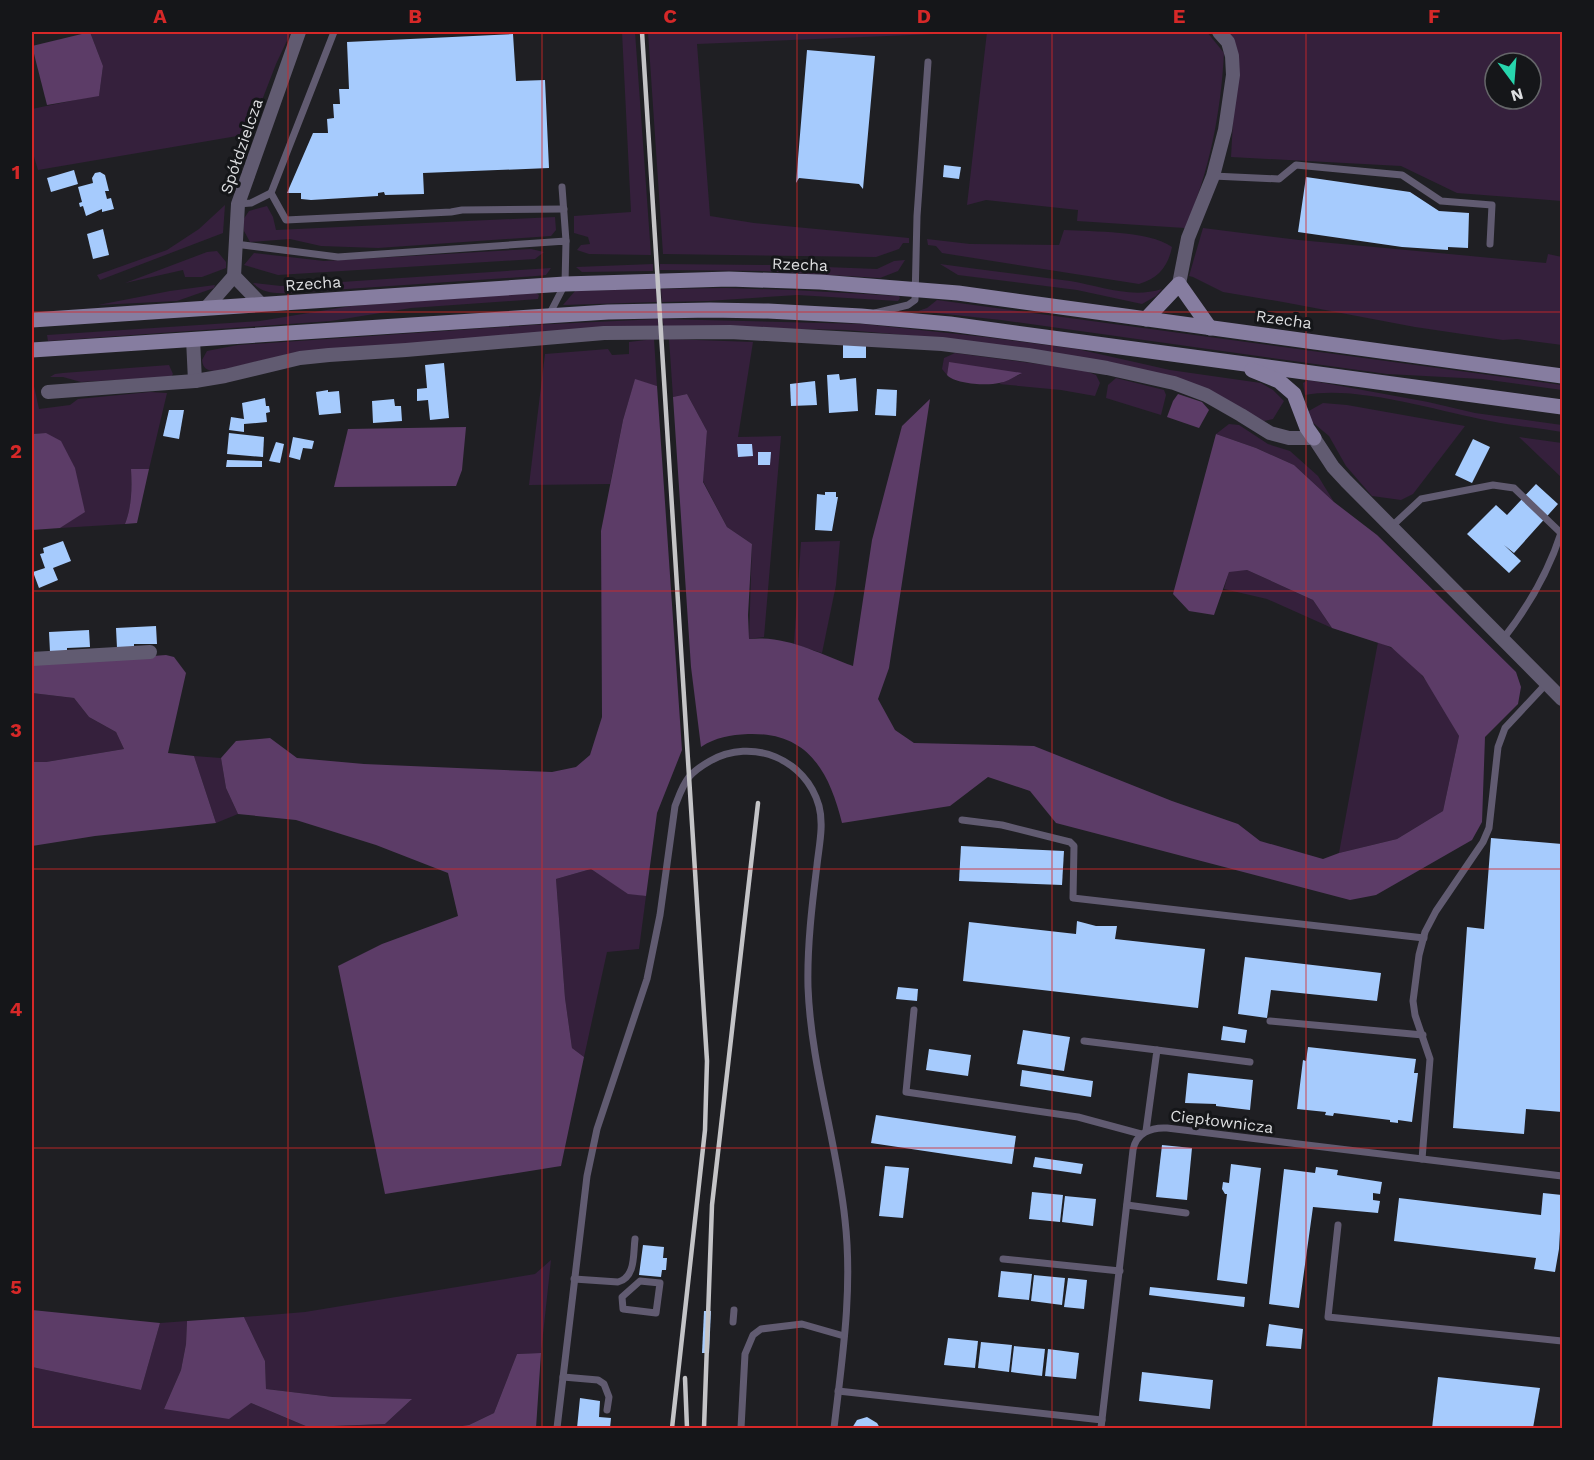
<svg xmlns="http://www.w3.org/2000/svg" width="1594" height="1460" viewBox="0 0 1594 1460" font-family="'Work Sans',sans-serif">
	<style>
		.green { fill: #35203c; fill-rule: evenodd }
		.forest { fill: #5c3c67 }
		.building { fill: #a6cbfd }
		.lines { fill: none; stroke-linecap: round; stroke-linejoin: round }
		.service { stroke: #615b71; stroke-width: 7 }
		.minor { stroke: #615b71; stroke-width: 14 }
		.secondary { stroke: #867da0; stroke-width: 15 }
		.rail { stroke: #c4c4c7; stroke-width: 4.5 }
		.grid { fill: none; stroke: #d62828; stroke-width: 1.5; stroke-opacity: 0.55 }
		.labels { text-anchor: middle; stroke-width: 6; stroke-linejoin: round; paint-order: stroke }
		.street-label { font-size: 16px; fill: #dedfe1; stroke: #151619 }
		.neatline { fill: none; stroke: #d62828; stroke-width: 2 }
		.grid-label { font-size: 20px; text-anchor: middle; font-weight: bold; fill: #d62828 }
	</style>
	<rect width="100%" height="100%" fill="#1f1f23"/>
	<g class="green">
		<path d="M90 32H291L276 64 249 134 38 170 32 150V109L99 95 103 66Z"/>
		<path d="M622 32H635L651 255 589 254 577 250 581 245 590 244 588 237 574 233V216L631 212Z"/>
		<path d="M648 32H983L697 44 710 216 754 223 909 238V243H903L899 249 876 257 663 254Z"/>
		<path d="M987 32H1207L1224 53C1221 112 1209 174 1185 228L1077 221 1078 210 986 200 967 205Z"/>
		<path d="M1225 32H1562V201L1457 193 1401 166 1231 157 1237 49ZM1495 63H1531V99H1495Z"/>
		<path d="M225 205 223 233 100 280 97 275 167 250 199 229Z"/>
		<path d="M267 206 273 217 276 230 555 217 556 230 551 236 378 248 321 246 290 239 250 242 244 231 243 220 249 211Z"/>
		<path d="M1203 228 1299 240 1546 263 1548 254 1562 257V345L1517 339 1503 340 1415 327 1283 302 1223 292 1193 277 1189 276Z"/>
		<path d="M1064 230C1093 232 1148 230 1172 247 1168 266 1159 278 1139 284L942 253 936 246 928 245 927 239 970 244 1059 245Z"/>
		<path d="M531 249 544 252 535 259 278 275 244 265 254 253 324 261Z"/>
		<path d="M217 251 226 262V268L202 277H185L183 270 125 283 207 252Z"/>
		<path d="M905 260 898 271 880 278 761 271 660 270V264L774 265 877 269 894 261Z"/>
		<path d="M653 264V271L582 272 576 267Z"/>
		<path d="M940 264C983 270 1027 275 1070 281 1101 286 1131 299 1162 289L1156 296 1142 304 1077 290 958 275Z"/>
		<path d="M551 268 546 275 536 276 303 292C285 293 265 297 253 283L281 286Z"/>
		<path d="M215 285 214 288 177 301 98 305 170 291Z"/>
		<path d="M726 288 793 290 899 296 900 298 898 301 797 295 708 301 662 302 661 289Z"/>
		<path d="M656 289 657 302 563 305 575 291Z"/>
		<path d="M536 293 539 295 538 299 411 308 331 321 48 341 47 335 260 321 351 306Z"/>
		<path d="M937 300 1562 385V390L1482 379 1387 374 1001 320 918 311 927 308Z"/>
		<path d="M658 319V327L297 352 218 371C209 371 203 370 202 360L207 351 238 345 532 325Z"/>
		<path d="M662 319 864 324 985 337 1077 349 1170 370 1261 383 1273 390 1284 401 1273 419 1264 421 1191 383 940 338 846 330 664 326Z"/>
		<path d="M654 339 657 386 635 380 623 420 610 484 529 485 545 354 608 349 612 355 629 354V342Z"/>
		<path d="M669 339 753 342 738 437 781 436 764 637 749 639 752 544 727 527 703 481 707 431 687 394 673 397Z"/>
		<path d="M955 353 1083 370 1096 375 1100 383 1095 396 1061 390 999 384 1021 374 949 363 947 375 942 369 944 358Z"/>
		<path d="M169 365 173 374 171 377 81 382 63 377H50L55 374 63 373Z"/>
		<path d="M1116 378 1164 390 1166 395 1161 415 1106 398 1108 385Z"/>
		<path d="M1308 380 1428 402 1475 413 1562 425V432C1538 428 1514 426 1490 421 1437 411 1357 385 1305 395L1303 383Z"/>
		<path d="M34 386 39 409 70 405 78 399 150 392 167 393 149 469H131C132 488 132 506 125 524L60 528 85 511 46 433 32 434V387Z"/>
		<path d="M1323 403 1347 405 1465 426 1413 494 1401 500 1372 496 1346 466 1329 436 1311 421 1307 412Z"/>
		<path d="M1229 424 1239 425 1268 444 1290 451 1318 476 1334 502 1294 465 1256 448 1216 434Z"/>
		<path d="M1519 437 1562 443V478Z"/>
		<path d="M840 541 836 585 822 653 794 644 801 542Z"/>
		<path d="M1247 570 1313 600 1332 628 1267 599 1224 589 1229 571Z"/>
		<path d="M1378 642C1419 656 1439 701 1459 736L1443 811 1397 839 1339 853Z"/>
		<path d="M32 693 74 698 89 717 116 732 124 749 46 762H32Z"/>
		<path d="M194 756 221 758 226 788 238 814 216 823Z"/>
		<path d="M591 869 628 893 646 896 639 949 607 952 584 1057 572 1048 565 998 556 879Z"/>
		<path d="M551 1260 541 1353 517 1354 494 1413 469 1425 448 1428H32V1367L141 1390 160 1323 187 1321 186 1344 181 1370 164 1409 251 1403 308 1427 385 1424 411 1400 333 1397 266 1389 265 1361 244 1317 305 1312 535 1274Z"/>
	</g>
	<g class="forest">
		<path d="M90 32 103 66 99 96 47 105 32 46Z"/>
		<path d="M949 362 1022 373C1015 376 1007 382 999 383 987 386 955 384 947 375Z"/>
		<path d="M635 379 657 386 682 750 657 813 646 896 628 894 591 869 556 879 565 998 572 1048 584 1057 561 1166 385 1194 338 966 382 944 458 916 448 873 376 845 296 820 238 814 226 788 221 758 236 741 270 738 297 758 364 764 552 772 576 767 590 755 602 717 601 531 623 420Z"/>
		<path d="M687 394 707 431 703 482 727 527 752 544 748 615 749 639C787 635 819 654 853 666L872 540 902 426 930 399 889 668 878 699 895 730 914 743 1034 746 1172 801 1238 824 1260 841 1323 859 1339 853 1397 839 1443 811 1459 736 1423 676 1391 647 1332 628 1313 600 1247 570 1229 572 1214 615 1189 611 1173 594 1216 434 1256 448 1294 465 1334 502 1377 535 1516 672 1521 687 1518 704 1485 737 1482 822 1472 840 1376 895 1350 900 1056 823 1030 791 988 777 950 806 842 823C829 771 808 732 748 734 730 735 716 737 701 747L691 667 673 397Z"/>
		<path d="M1178 394 1202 402 1209 410 1199 428 1167 417 1173 401Z"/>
		<path d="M466 427 462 470 456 486 334 487 348 429Z"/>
		<path d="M46 433 61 441 75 468 85 512 60 528 32 530V434Z"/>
		<path d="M131 469H149L137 523 125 524C132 506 132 487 131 469Z"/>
		<path d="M166 655 174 657 186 673 168 753 194 756 216 823 95 836 32 846V762H46L124 749 116 732 89 717 74 698 32 693V665Z"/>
		<path d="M32 1310 160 1323 141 1390 32 1367Z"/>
		<path d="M244 1317 265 1361 266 1389 333 1397 412 1399 385 1424 308 1427 251 1403 229 1419 164 1409 181 1370 186 1344 187 1321Z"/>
		<path d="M541 1353 536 1428H448L469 1425 494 1413 517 1354Z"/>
	</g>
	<g class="building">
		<path d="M513 34 516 81 545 80 549 168 423 173 424 194 385 195 384 192 378 193V196L311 200 301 199V193H287L313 133H328L327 119 334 118 333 104H340L339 89H349L347 42Z"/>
		<path d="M807 50 875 56 863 189 859 184 799 178 796 183Z"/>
		<path d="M944 165 961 167 959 179 943 177Z"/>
		<path d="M74 170 78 184 51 192 47 178Z"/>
		<path d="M100 172 105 175 109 191H105L107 199 111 198 114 209 102 212V209L86 216 83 206 80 207 79 203 82 202 78 187 93 183 92 178 95 173Z"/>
		<path d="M1306 177 1410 192 1439 211 1469 213 1468 248 1448 247V250L1402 247 1298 232Z"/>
		<path d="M103 229 109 255 93 259 87 234Z"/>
		<path d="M866 344V358H843V345Z"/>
		<path d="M444 363 449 418 430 420 428 400 417 401V389L427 388 425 365Z"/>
		<path d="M839 374 840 380 856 378 858 411 829 413 827 375Z"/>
		<path d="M815 381 817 405 791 406 790 384Z"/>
		<path d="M877 389 897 390 896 416 875 415Z"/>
		<path d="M328 390V392L339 391 341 413 319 415 316 392Z"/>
		<path d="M265 398 266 406H269L270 412 266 413 267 422 244 424V432L229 430 231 417 244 419 242 403Z"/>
		<path d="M394 399 395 406H401L402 421 373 423 372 401Z"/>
		<path d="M169 410H184L179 439 163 436Z"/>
		<path d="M229 433 264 437 263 457 227 454Z"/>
		<path d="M293 437 314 441 312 449 303 448 300 460 289 457Z"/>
		<path d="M1473 439 1490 447 1472 483 1455 475Z"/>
		<path d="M276 442 284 444 280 463 269 461Z"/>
		<path d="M737 444H752L753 456 738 457Z"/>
		<path d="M758 452H771L770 465H758Z"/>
		<path d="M227 460 262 461V467H226Z"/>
		<path d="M1536 484 1558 504 1514 553 1504 545 1521 561 1509 573 1467 534 1496 505 1507 515Z"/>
		<path d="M825 492H836V497H838L832 531 815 530 817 494 825 495Z"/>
		<path d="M63 541 71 561 53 568 58 580 39 588 33 572 45 568 40 554 44 553 43 548Z"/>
		<path d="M156 626 157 644H134V648H117L116 628Z"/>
		<path d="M89 630 90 647 67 648V651L50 652 49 632Z"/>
		<path d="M1491 838 1562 844V1112L1526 1109 1524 1134 1453 1128 1467 927 1484 929Z"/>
		<path d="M961 846 1064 851 1062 885 959 881Z"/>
		<path d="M1077 921 1096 926H1117L1115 939 1205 949 1198 1008 963 981 969 922 1076 934Z"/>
		<path d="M1245 957 1381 973 1377 1001 1271 990 1267 1018 1238 1014Z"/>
		<path d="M898 987 918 989 917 1001 896 999Z"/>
		<path d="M1223 1026 1247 1030 1245 1043 1221 1040Z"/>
		<path d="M1023 1030 1070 1037 1064 1071 1017 1064Z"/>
		<path d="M1308 1047 1416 1059 1414 1073H1418L1412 1122 1398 1120V1123L1390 1122V1120L1334 1113 1333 1116 1325 1115 1326 1112 1297 1109 1303 1060 1306 1061Z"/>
		<path d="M929 1049 971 1055 968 1076 926 1070Z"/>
		<path d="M1022 1070 1093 1081 1091 1097 1020 1086Z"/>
		<path d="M1188 1073 1253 1080 1250 1110 1216 1106V1104L1185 1103Z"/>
		<path d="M876 1115 1016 1136 1012 1164 871 1143Z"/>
		<path d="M1162 1145 1192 1148 1187 1200 1156 1197Z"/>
		<path d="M1035 1157 1083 1164 1081 1174 1033 1167Z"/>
		<path d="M1231 1164 1261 1168 1247 1284 1217 1280 1227 1194H1225L1222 1189 1223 1182 1229 1183Z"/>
		<path d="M885 1166 909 1168 903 1218 879 1216Z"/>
		<path d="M1316 1167 1338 1170 1337 1175 1382 1182 1380 1194 1373 1193V1200L1380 1201 1378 1213 1313 1207 1299 1308 1269 1304 1284 1169 1315 1173Z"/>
		<path d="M1032 1192 1063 1195 1060 1222 1029 1219Z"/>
		<path d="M1543 1193 1562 1195 1559 1249 1555 1272 1534 1269 1536 1258 1394 1241 1399 1198 1541 1215Z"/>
		<path d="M1065 1196 1096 1199 1093 1226 1062 1222Z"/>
		<path d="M643 1245 664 1247 663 1258H667L666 1270H662L661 1277 639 1275Z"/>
		<path d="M1001 1271 1032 1274 1029 1300 998 1297Z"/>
		<path d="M1034 1275 1065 1278 1062 1305 1031 1301Z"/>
		<path d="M1068 1278 1087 1280 1084 1309 1064 1307Z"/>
		<path d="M1150 1287 1245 1297 1244 1307 1149 1295Z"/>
		<path d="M704 1311H711L709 1353H702Z"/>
		<path d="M1269 1324 1303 1329 1301 1349 1266 1346Z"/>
		<path d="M948 1338 978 1341 975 1368 944 1365Z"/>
		<path d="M981 1342 1012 1345 1009 1372 978 1368Z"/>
		<path d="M1014 1346 1045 1349 1042 1376 1011 1372Z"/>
		<path d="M1048 1349 1079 1353 1076 1379 1045 1376Z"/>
		<path d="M1142 1372 1213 1380 1210 1409 1139 1401Z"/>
		<path d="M1438 1377 1540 1388 1533 1428H1432Z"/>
		<path d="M580 1398 600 1401 599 1417 611 1418 610 1428H577Z"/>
		<path d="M867 1417 877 1423 880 1428H852L857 1420Z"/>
	</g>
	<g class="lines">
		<g class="service">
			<path d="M1213 176 1279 179 1296 165 1402 175 1441 201 1492 205 1490 244"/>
			<path d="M562 187 566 241"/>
			<path d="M271 193 334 32"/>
			<path d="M238 204 251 203 271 193 286 220 451 212 462 210 564 209"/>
			<path d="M235 244 338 257 566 241 565 284 549 315"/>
			<path d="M875 313 908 305 915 300 917 216 928 62"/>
			<path d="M1391 527 1421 499 1493 485 1514 488 1562 534"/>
			<path d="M1503 639C1529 606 1548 573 1561 533"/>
			<path d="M962 820 1002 825 1070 842 1074 846 1073 898 1424 938"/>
			<path d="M914 1010 906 1092 1078 1117 1141 1134"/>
			<path d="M1270 1021 1423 1035"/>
			<path d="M1084 1041 1157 1050 1146 1131"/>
			<path d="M1157 1050 1250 1062"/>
			<path d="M1422 1159 1430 1059 1415 1015 1413 1001 1419 955 1425 932 1436 911 1483 842 1489 828 1498 747 1505 728 1547 683"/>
			<path d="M1127 1205 1186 1213"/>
			<path d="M1338 1225 1328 1317 1562 1341"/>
			<path d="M1003 1259 1120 1271"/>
			<path d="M574 1279 618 1282C636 1277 633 1254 635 1239"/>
			<path d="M640 1281 660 1283 656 1313 623 1309 622 1297Z"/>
			<path d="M733 1322 734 1310"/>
			<path d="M563 1377 598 1380 604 1384 609 1397 607 1410"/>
			<path d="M838 1391 1102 1420"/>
			<path d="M557 1428 587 1176 597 1129 647 979 660 915 675 806C679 796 682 786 689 777 695 770 703 765 710 761 752 737 806 759 819 806 824 825 819 846 817 865 812 905 807 947 808 987 811 1067 837 1142 845 1220 853 1290 842 1360 834 1428"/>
			<path d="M741 1428 745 1354 753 1335 761 1329 802 1324 844 1336"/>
			<path d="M1101 1428 1133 1150C1136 1133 1151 1127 1167 1128L1562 1176"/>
		</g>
		<g class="minor">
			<path d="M234 276 261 304"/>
			<path d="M1179 284 1188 238 1213 176 1225 130 1233 75 1232 56 1228 42 1219 32"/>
			<path d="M206 308 234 276 238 204 299 32"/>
			<path d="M193 339 195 381"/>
			<path d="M48 392 195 381 225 376 300 358 329 355 406 350 604 333 730 332 942 344 1028 355 1107 368 1174 383 1206 395 1241 415 1270 433 1289 438H1314L1333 467 1346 481 1562 699"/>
			<path d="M32 659 150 652"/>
		</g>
		<g class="secondary">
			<path d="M1146 319 1179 284 1210 328"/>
			<path d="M32 320 565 284 729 279 820 282 958 293 1562 376"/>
			<path d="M32 350 608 312 710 310 768 311 861 316 950 324 1562 407"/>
			<path d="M1252 370 1279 381 1294 394 1307 428 1314 438"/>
		</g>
		<g class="rail">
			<path d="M642 32 707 1061 705 1130 672 1428"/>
			<path d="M685 1378 687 1428"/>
			<path d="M704 1428 712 1205 758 803"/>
		</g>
	</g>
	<path class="grid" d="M288 32V1428M542 32V1428M797 32V1428M1052 32V1428M1306 32V1428M32 312H1562M32 591H1562M32 869H1562M32 1148H1562"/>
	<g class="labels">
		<g class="street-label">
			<text transform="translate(241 146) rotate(-71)" y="6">Spółdzielcza</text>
			<text transform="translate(800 264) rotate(2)" y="6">Rzecha</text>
			<text transform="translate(313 283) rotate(-4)" y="6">Rzecha</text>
			<text transform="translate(1284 319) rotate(8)" y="6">Rzecha</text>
			<text transform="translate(1222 1121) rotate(7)" y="6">Ciepłownicza</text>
		</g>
	</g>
	<rect width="1594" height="1460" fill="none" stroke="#151619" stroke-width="66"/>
	<g transform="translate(1513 81) rotate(164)"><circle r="28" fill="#151619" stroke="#656669" stroke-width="1.5"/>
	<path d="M0-4.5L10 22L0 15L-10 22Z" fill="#27d5ad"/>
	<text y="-9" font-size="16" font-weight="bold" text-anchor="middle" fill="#dedfe1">N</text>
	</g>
	<rect x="33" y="33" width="1528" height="1394" class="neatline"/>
	<g class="grid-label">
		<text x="160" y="23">A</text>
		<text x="415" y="23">B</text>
		<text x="670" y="23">C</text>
		<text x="924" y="23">D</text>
		<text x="1179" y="23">E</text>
		<text x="1434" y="23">F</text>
		<text x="16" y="179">1</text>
		<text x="16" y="458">2</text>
		<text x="16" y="737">3</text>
		<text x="16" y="1016">4</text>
		<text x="16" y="1294">5</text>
	</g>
</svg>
